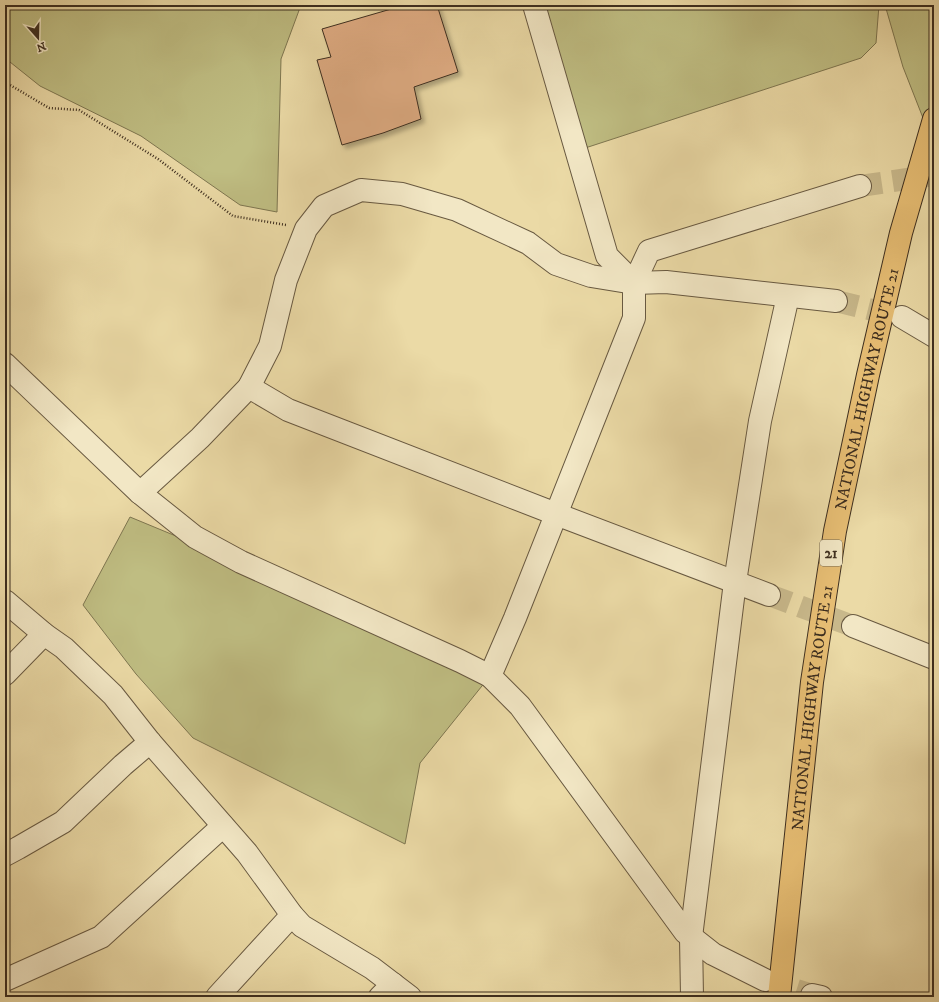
<svg xmlns="http://www.w3.org/2000/svg" width="939" height="1002" viewBox="0 0 939 1002" font-family="'IM FELL DW Pica',serif">
	<style>
		.green { fill: #bfbd82; stroke: #7e7650 }
		.building { fill: #deab82; stroke: #3d2e1f; filter: url(#shadow) }
		.lines { fill: none; stroke-linecap: round; stroke-linejoin: round }
		.minor-tunnel { stroke: #c8b88b; stroke-width: 22; stroke-dasharray: 22 11; stroke-linecap: butt }
		.minor-casing { stroke: #685941; stroke-width: 24 }
		.highway-casing { stroke: #3d2e1f; stroke-width: 24 }
		.path { stroke: #3d2e1f; stroke-width: 2.5; stroke-dasharray: 1 2; stroke-linecap: butt }
		.minor { stroke: #f2e7c5; stroke-width: 22 }
		.highway { stroke: #e6bd73; stroke-width: 22 }
		.labels { text-anchor: middle; stroke-width: 4; stroke-linejoin: round; paint-order: stroke }
		.shield { fill: #f2e7c5; stroke: #736651; stroke-width: 1 }
		.shield-label { font-size: 15px; font-weight: bold; fill: #3d2e1f }
		.street-label { font-size: 16px; fill: #3d2e1f; stroke: #f2e7c5 }
	</style>
	<defs>
		<filter id="shadow"><feDropShadow dx="3.5" dy="3.5" stdDeviation="2" flood-color="#0004"/></filter>
	</defs>
	<rect width="100%" height="100%" fill="#ebdaa6"/>
	<filter id="stains"><feTurbulence type="fractalNoise" baseFrequency=".005" numOctaves="4"/><feColorMatrix values="0 0 0 0 .2 0 0 0 0 .09 0 0 0 0 .02 0 0 0 .5 -.17"/></filter>
	<radialGradient id="worn" r=".72"><stop offset=".6" stop-color="#630" stop-opacity="0"/><stop offset="1" stop-color="#630" stop-opacity=".3"/></radialGradient>
	<g class="green">
		<path d="M5 5H301L281 59 277 212 240 205 141 136 40 86 5 58Z"/>
		<path d="M534 5H879L876 43 861 58 576 151Z"/>
		<path d="M885 5H934V146L903 67Z"/>
		<path d="M130 517 282 580 490 676 420 763 405 844 193 738 136 674 83 605Z"/>
	</g>
	<path class="building" d="M405 5H437L458 72 414 87 421 119 383 133 342 145 317 60 331 57 322 29Z"/>
	<g class="lines">
		<g class="minor-tunnel">
			<path d="M860 186 934 175"/>
			<path d="M836 301 901 317"/>
			<path d="M769 595 853 626"/>
			<path d="M765 980 812 995"/>
		</g>
		<defs>
			<g id="minor">
				<path d="M534 5 607 256 634 283"/>
				<path d="M902 317 934 336"/>
				<path d="M5 364 140 493 195 537 241 562 460 661 490 676 520 706 685 932 713 954 765 980"/>
				<path d="M249 387 288 410 556 514 769 595"/>
				<path d="M140 493 200 438 249 387 270 346 286 280 306 229 324 206 361 190 402 194 457 210 528 243 556 264 591 276 634 283 666 282 836 301"/>
				<path d="M5 601 44 634 64 648 113 695 150 742 247 853 292 915 302 926 372 968 410 997"/>
				<path d="M853 626 934 658"/>
				<path d="M5 674 44 634"/>
				<path d="M490 676 515 618 634 318V283L649 251 860 186"/>
				<path d="M5 855 18 848 63 822 123 765 150 742"/>
				<path d="M5 980 101 937 223 826"/>
				<path d="M812 995 821 997"/>
				<path d="M217 997 292 915"/>
				<path d="M380 997 393 984"/>
				<path d="M692 997 691 937 735 582 760 421 788 296"/>
			</g>
			<g id="highway">
				<path id="s1" d="M779 997 812 682 835 531 868 375 901 233 934 119"/>
			</g>
		</defs>
		<use href="#minor" class="minor-casing"/>
		<use href="#highway" class="highway-casing"/>
		<path class="path" d="M5 82 49 108 79 110 158 159 233 216 286 225"/>
		<use href="#minor" class="minor"/>
		<use href="#highway" class="highway"/>
	</g>
	<g class="labels">
		<rect class="shield" x="820" y="540" width="22" height="26" rx="3"/>
		<g class="shield-label">
			<text x="831" y="558">21</text>
		</g>
		<g class="street-label">
			<text dy="6" stroke="none"><textPath href="#s1" startOffset="615">NATIONAL HIGHWAY ROUTE 21</textPath></text>
			<text dy="6" stroke="none"><textPath href="#s1" startOffset="291">NATIONAL HIGHWAY ROUTE 21</textPath></text>
		</g>
	</g>
	<rect width="939" height="1002" fill="none" stroke="#ebdaa6" stroke-width="20"/>
	<rect x="6" y="6" width="927" height="990" fill="none" stroke="#3d2e1f" stroke-width="2"/>
	<rect x="10" y="10" width="919" height="982" fill="none" stroke="#3d2e1f"/>
	<g transform="translate(38 38) rotate(160)" stroke="#f2e7c5" stroke-width="3" paint-order="stroke">
	<path d="M0-3L7 15L0 10L-7 15Z" fill="#3d2e1f"/>
	<text y="-6" font-size="11" font-weight="bold" text-anchor="middle" fill="#3d2e1f">N</text>
	</g>
	<rect width="100%" height="100%" filter="url(#stains)"/>
	<rect width="100%" height="100%" fill="url(#worn)"/>
</svg>
